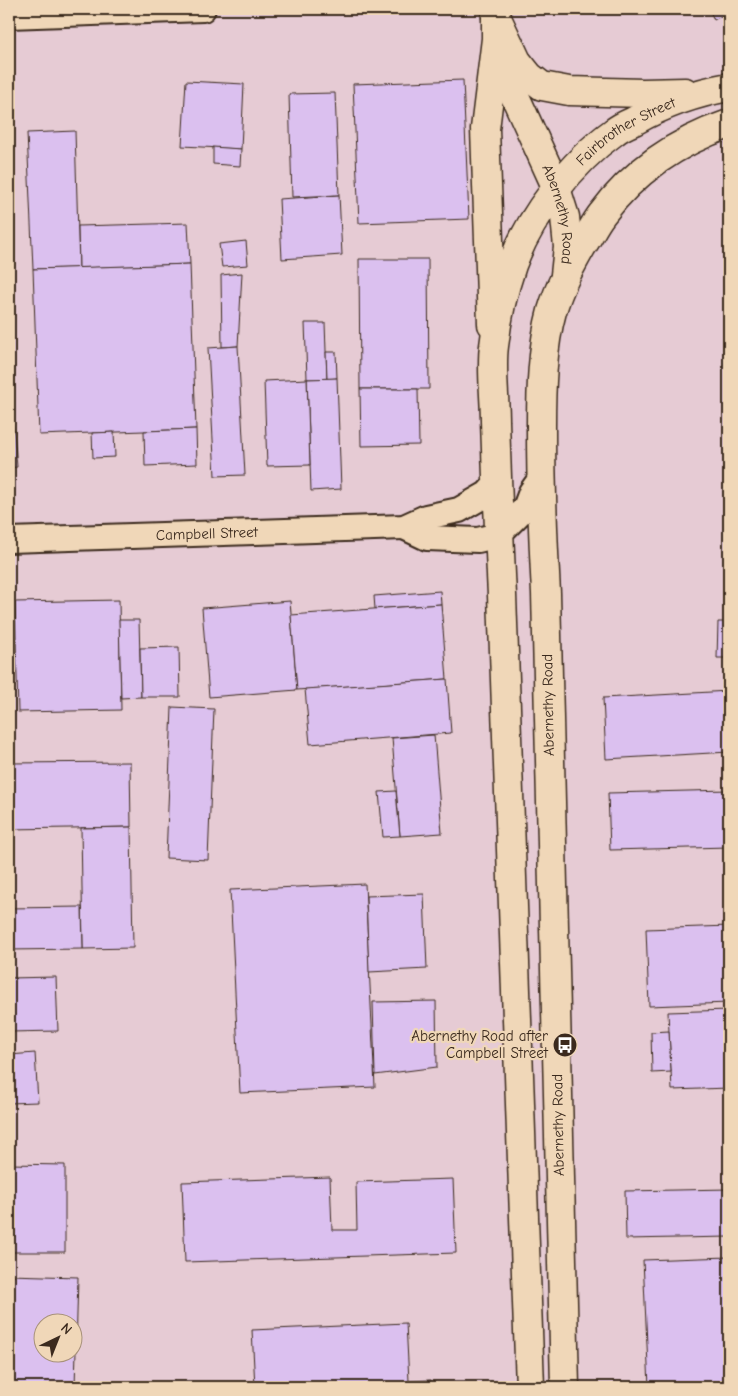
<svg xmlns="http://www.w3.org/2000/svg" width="738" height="1396" viewBox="0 0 738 1396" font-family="'Comic Neue',sans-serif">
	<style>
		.built { fill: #e6cbd4; fill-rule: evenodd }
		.building { fill: #dbc0ef; stroke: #3b2a1e; fill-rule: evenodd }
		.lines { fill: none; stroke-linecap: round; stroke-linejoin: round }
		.minor-casing { stroke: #3b2a1e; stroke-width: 28 }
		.tertiary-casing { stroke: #3b2a1e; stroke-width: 31 }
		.primary-casing { stroke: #3b2a1e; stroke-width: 31 }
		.minor { stroke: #f0d7b8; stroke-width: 24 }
		.tertiary { stroke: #f0d7b8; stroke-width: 28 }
		.primary { stroke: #f0d7b8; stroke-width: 28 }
		.labels { text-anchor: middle; stroke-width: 4.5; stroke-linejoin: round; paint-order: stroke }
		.street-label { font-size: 15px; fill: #3b2a1e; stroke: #f0d7b8 }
		.poi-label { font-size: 15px; fill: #3b2a1e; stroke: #f0d7b8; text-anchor: end }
	</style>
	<rect width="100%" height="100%" fill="#ead0c8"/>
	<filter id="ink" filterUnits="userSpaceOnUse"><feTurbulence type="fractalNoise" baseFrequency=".02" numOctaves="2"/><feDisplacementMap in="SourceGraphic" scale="10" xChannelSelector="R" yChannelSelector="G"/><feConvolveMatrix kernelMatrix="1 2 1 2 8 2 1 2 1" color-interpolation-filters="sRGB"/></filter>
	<g filter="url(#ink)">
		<path class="built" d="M9 9H729V1387H9ZM42 1324H72V1354H42Z"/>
		<g class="building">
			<path d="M709 9H729V12L714 20Z"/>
			<path d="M463 80 469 219 359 223 353 84Z"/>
			<path d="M186 81 244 84 241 149 182 146Z"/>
			<path d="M335 93 339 195 292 197 289 94Z"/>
			<path d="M75 131 79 268 33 269 27 133Z"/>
			<path d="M213 147 241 149 240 166 213 164Z"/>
			<path d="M339 195 342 255 282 259 279 199Z"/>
			<path d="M188 223 190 264 79 268 78 226Z"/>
			<path d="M246 241 248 265 222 267 219 244Z"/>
			<path d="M359 259H428L429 389H360Z"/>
			<path d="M190 264 196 429 39 435 33 269Z"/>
			<path d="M242 273 238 346 222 347 221 275Z"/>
			<path d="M305 323H325L327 379H307Z"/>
			<path d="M238 346 245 475 215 476 208 348Z"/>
			<path d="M326 352H336L337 378 327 379Z"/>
			<path d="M9 372 17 467 9 468Z"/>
			<path d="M337 378 341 489 311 491 307 379Z"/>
			<path d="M307 379 310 465 267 466 264 381Z"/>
			<path d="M360 389H418L419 445 361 446Z"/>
			<path d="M196 429 197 464 145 466 144 431Z"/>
			<path d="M114 432 115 457 93 458 92 433Z"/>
			<path d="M440 591 441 604 375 609 374 596Z"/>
			<path d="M119 600 121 710 18 712 15 602Z"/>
			<path d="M290 601 297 690 209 697 202 608Z"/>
			<path d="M441 604 447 679 297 690 291 615Z"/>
			<path d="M119 620H139L141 697 121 698Z"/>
			<path d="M718 622H729V658H717Z"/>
			<path d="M179 647 180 697H141L140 648Z"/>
			<path d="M447 679 451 733 310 744 305 689Z"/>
			<path d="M729 691V752L606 759 603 698Z"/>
			<path d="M172 707 214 709 208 860 166 858Z"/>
			<path d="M434 735 442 833 400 836 392 738Z"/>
			<path d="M130 762 131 827 9 829V763Z"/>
			<path d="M729 790V847L610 850 608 793Z"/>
			<path d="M396 791 400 836 383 837 379 792Z"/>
			<path d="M131 827 133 948 83 949 81 828Z"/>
			<path d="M365 884 375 1087 240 1093 230 890Z"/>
			<path d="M424 894 427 969 369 972 366 896Z"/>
			<path d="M82 907 83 949 9 950V908Z"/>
			<path d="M729 926V1003L649 1006 646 929Z"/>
			<path d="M56 977 58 1031 9 1032V978Z"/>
			<path d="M436 1001 437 1067 375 1075 373 1002Z"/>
			<path d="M729 1010V1088L672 1090 668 1012Z"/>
			<path d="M669 1031 671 1072 652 1073 651 1032Z"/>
			<path d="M35 1053 38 1102 9 1103V1055Z"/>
			<path d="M9 1164 65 1165V1252H9Z"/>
			<path d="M330 1177 332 1230H357L356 1182 453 1179 456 1253 185 1262 182 1182Z"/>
			<path d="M729 1189V1237L626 1239 625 1191Z"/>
			<path d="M729 1257V1387H649L643 1260Z"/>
			<path d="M9 1275 78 1277 75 1387H9ZM42 1324H72V1354H42Z"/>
			<path d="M406 1323 409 1381 431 1380 432 1387H255L252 1330Z"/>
		</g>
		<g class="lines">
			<defs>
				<g id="minor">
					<path d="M9 16 203 9"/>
					<path d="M404 527 427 538 478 540 498 535 525 508 531 492 541 478"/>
					<path id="s1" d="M9 540 404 527 426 517 459 510 487 494 497 483"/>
				</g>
				<g id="tertiary">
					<path id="s2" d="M499 48 509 83 554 182 565 217 568 247 565 275"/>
					<path d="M492 324 485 129 496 39V10"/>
				</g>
				<g id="primary">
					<path d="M496 16 517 61 529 76 542 86 569 91 643 93 685 92"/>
					<path id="s3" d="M530 1387 502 595C499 537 497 479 495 421 495 399 491 367 494 346 497 319 503 291 512 265 530 216 572 162 614 132 620 127 627 124 634 121 664 104 695 93 729 87"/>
					<path d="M565 1387 546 593C543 538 541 483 541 427 541 390 542 347 552 311 559 287 570 267 582 246 589 236 594 224 602 214 634 171 679 141 729 124"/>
				</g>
			</defs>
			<use href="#minor" class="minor-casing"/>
			<use href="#tertiary" class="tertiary-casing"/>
			<use href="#primary" class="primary-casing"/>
			<use href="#minor" class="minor"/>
			<use href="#tertiary" class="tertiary"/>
			<use href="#primary" class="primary"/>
		</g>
	</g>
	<defs>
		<symbol id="bus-disc" viewBox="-11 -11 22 22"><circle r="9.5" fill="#3b2a1e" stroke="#f0d7b8"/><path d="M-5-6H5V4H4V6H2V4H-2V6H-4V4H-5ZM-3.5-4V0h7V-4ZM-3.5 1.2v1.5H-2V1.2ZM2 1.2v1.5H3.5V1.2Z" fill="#fff"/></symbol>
	</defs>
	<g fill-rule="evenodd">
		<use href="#bus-disc" x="551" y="1031" width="28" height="28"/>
	</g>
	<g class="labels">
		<g class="street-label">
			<text dy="5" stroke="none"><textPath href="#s3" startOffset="1305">Fairbrother Street</textPath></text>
			<text dy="5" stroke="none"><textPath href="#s2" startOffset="178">Abernethy Road</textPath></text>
			<text dy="5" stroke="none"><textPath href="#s1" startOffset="198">Campbell Street</textPath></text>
			<text transform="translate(548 705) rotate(-91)" y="5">Abernethy Road</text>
			<text transform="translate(558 1125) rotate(-91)" y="5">Abernethy Road</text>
		</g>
		<g class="poi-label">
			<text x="548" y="1041">Abernethy Road after<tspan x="548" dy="17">Campbell Street</tspan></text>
		</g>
	</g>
	<rect width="738" height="1396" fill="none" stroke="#f0d7b8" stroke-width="30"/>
	<rect x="15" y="15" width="708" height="1366" fill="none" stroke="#3b2a1e" stroke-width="2" filter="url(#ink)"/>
	<g transform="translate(58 1338) rotate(43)"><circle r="24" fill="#f0d7b8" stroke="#a8927a"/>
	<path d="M0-4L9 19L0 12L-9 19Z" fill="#3b2a1e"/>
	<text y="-8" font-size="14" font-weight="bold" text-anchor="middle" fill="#3b2a1e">N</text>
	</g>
</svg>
